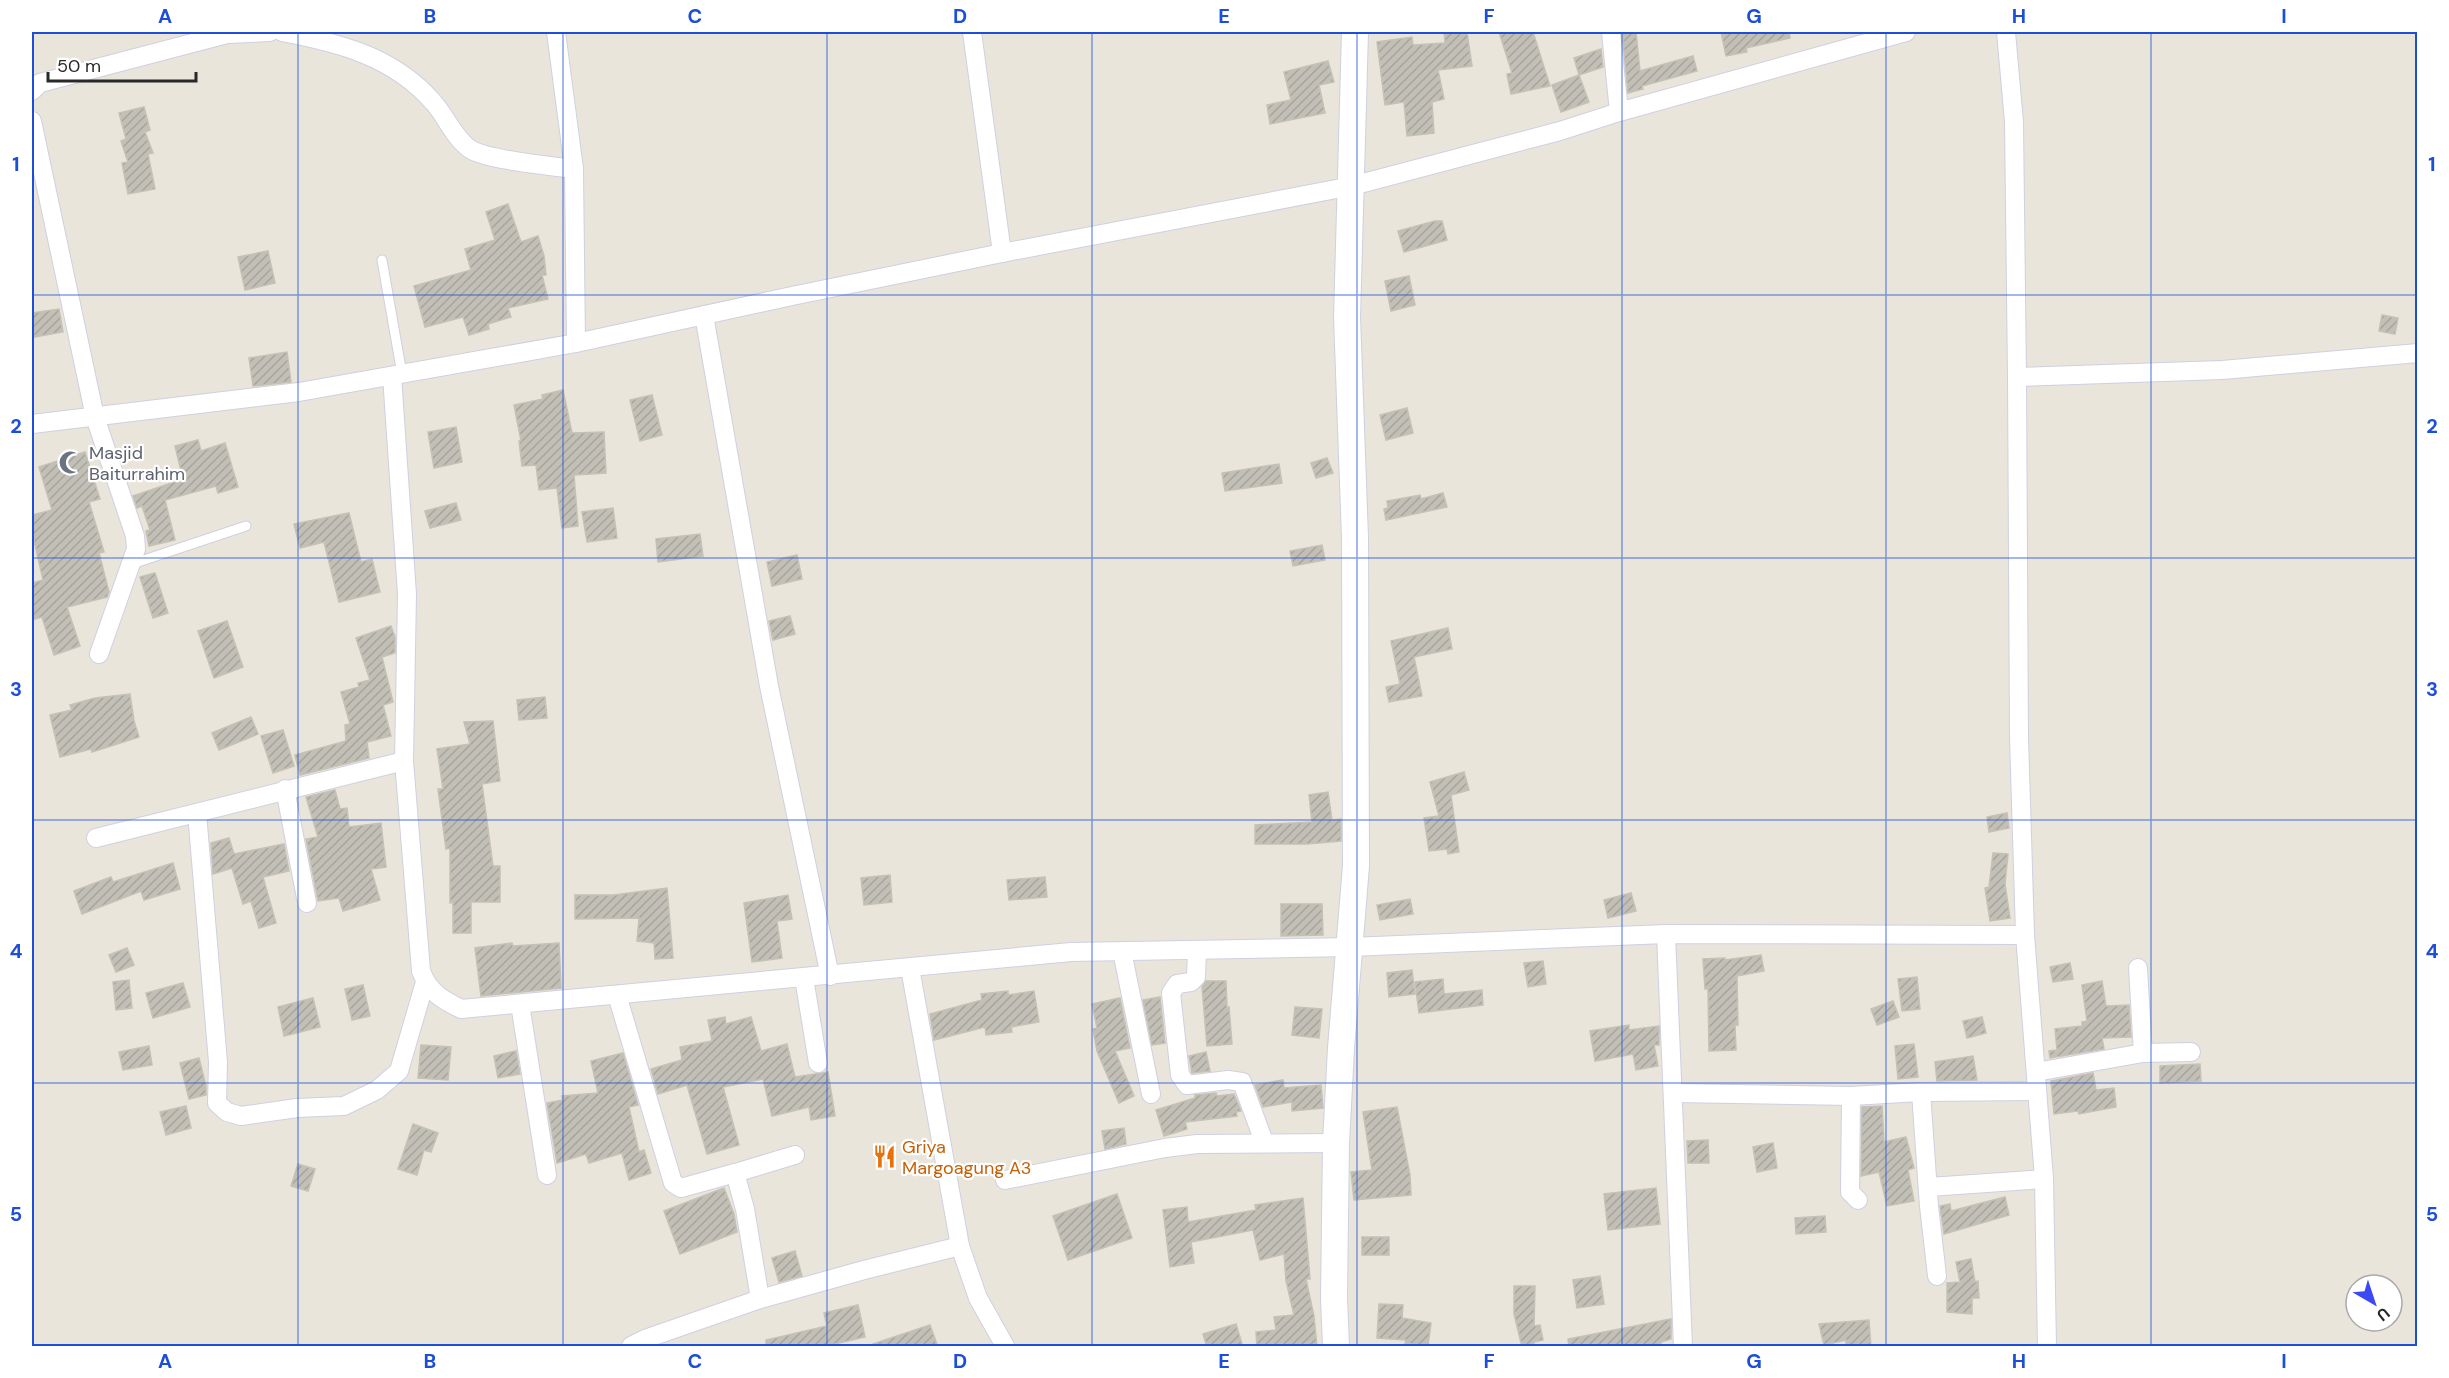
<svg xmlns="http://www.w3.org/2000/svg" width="2449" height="1378" viewBox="0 0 2449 1378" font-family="'DM Sans',sans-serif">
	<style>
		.building { fill: url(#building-hatch); stroke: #c5c1b4; stroke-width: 1.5 }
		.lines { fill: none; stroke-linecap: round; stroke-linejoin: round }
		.lane-casing { stroke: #cfd0e1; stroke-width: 11 }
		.street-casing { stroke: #cfd0e1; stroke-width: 20 }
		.secondary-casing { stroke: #cfd0e1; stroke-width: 28 }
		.lane { stroke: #fff; stroke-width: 9 }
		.street { stroke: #fff; stroke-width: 18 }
		.secondary { stroke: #fff; stroke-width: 26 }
		.grid { fill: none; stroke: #1d4ed8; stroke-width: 1.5; stroke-opacity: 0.55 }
		.labels { text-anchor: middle; stroke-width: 4.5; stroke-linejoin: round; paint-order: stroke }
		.worship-label { font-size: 18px; fill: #5b616d; stroke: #fff; text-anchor: start }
		.food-label { font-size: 18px; fill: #c56008; stroke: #fff; text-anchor: start }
		.neatline { fill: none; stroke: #1d4ed8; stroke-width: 2 }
		.grid-label { font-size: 20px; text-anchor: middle; font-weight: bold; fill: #1d4ed8 }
	</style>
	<defs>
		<pattern id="building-hatch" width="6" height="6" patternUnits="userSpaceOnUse" patternTransform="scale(1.5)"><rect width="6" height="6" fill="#c2bfb6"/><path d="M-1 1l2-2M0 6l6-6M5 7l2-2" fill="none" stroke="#a7a49c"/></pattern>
	</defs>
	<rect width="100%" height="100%" fill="#eae5da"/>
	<g class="building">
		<path d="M1444 32H1467L1472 66 1438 70 1444 99 1432 102 1434 133 1407 136 1404 102 1385 105 1377 42 1412 37 1413 45 1445 43Z"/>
		<path d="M1499 32H1533L1550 86 1511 94 1507 74 1512 73Z"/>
		<path d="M1622 32H1636L1640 71 1693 56 1697 71 1642 86 1643 89 1628 93Z"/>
		<path d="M1721 32H1789L1790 38 1746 48 1747 52 1726 56Z"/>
		<path d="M1601 49 1603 67 1579 75 1574 58Z"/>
		<path d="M1328 61 1334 82 1319 85 1325 113 1270 124 1267 105 1291 100 1284 72Z"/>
		<path d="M1579 75 1589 102 1561 112 1552 85Z"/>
		<path d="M144 107 150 130 145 132 153 153 148 154 155 189 128 194 122 163 128 162 121 141 126 139 119 113Z"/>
		<path d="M508 204 521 242 538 236 544 256 546 275H542L548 299 508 308 511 317 488 324 489 329 469 335 463 317 425 327 414 286 471 270 465 249 495 240 486 212Z"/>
		<path d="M1435 221H1442L1447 240 1404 252 1398 231Z"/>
		<path d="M268 251 275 283 245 290 238 257Z"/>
		<path d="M1409 276 1415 305 1391 311 1385 281Z"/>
		<path d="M59 309 63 332 34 337 32 313Z"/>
		<path d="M2382 315 2398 318 2395 334 2379 331Z"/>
		<path d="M287 352 291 382 253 386 249 358Z"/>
		<path d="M563 390 572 433 604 432 606 473 574 475 578 526 562 528 557 488 539 490 536 465 522 466 519 441H521L514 405 543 399 542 395Z"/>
		<path d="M652 395 662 435 640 441 630 400Z"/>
		<path d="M1407 408 1413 433 1386 440 1380 415Z"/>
		<path d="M456 427 462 462 434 468 428 432Z"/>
		<path d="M198 440 201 451 225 443 238 487 218 493 216 486 165 500 175 540 149 546 146 531 150 530 142 506 137 508 133 496 183 479 175 446Z"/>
		<path d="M85 452 100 499 89 502 104 552 99 553 109 592 107 597 67 607 80 646 54 655 42 617 32 620V583L43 580 32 532V515L52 510 39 467Z"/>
		<path d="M1327 458 1333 473 1316 478 1311 463Z"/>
		<path d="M1279 464 1282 483 1225 491 1222 473Z"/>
		<path d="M1443 493 1447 507 1386 520 1384 509 1388 508 1387 501 1420 495 1421 499Z"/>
		<path d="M456 503 461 520 430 528 425 511Z"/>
		<path d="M613 508 617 538 587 542 582 512Z"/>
		<path d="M349 513 361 562 372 559 380 592 339 602 324 542 300 548 294 524Z"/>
		<path d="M700 534 703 556 658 562 656 539Z"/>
		<path d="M1322 545 1325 560 1293 566 1290 551Z"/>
		<path d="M797 555 802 579 772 586 767 562Z"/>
		<path d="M155 573 168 613 153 618 140 577Z"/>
		<path d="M790 616 795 634 773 640 769 621Z"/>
		<path d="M227 621 243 667 214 678 198 631Z"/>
		<path d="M391 626 395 637V653L382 657 393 702 383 705 391 736 367 742 369 758 300 775 295 755 346 741 345 725 350 724 341 692 359 687 358 683 370 680 356 638Z"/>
		<path d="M1448 628 1452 649 1414 657 1422 696 1389 702 1386 687 1400 684 1391 641Z"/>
		<path d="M130 694 134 721 139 737 92 752 91 749 60 757 50 715 72 710 70 705 95 698Z"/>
		<path d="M545 697 547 718 519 720 517 700Z"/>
		<path d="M251 717 258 734 219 750 212 733Z"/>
		<path d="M493 721 500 781 482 784 493 866H500V902H471V933H453V902L450 903V848L446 849 438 789H443L437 749 470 744 464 722Z"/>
		<path d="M283 730 294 766 273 773 261 736Z"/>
		<path d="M1464 772 1469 790 1451 795 1459 852 1448 854 1447 849 1429 851 1424 818 1439 816 1430 782Z"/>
		<path d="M335 790 340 809 347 808 349 827 381 823 386 867 371 869 380 900 343 911 339 898 318 901 306 839 318 837 306 797Z"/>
		<path d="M1328 792 1332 820 1341 819V841L1307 844H1255V825L1312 822 1309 795Z"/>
		<path d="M2007 813 2009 828 1989 832 1987 817Z"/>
		<path d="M229 838 234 854 284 844 289 871 263 877 276 923 259 928 251 901 243 904 232 868 213 874 211 843Z"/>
		<path d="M1993 853 2008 854 2005 884 2010 918 1990 921 1985 888 1989 887Z"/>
		<path d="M173 863 180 889 144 900 141 891 82 914 74 891 111 877 113 882Z"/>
		<path d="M890 875 892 902 864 905 861 878Z"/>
		<path d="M1045 877 1047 897 1009 900 1007 880Z"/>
		<path d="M667 888 673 958 655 959 654 943 637 941 639 918 575 919V895H614Z"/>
		<path d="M1631 893 1636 911 1608 918 1604 900Z"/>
		<path d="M788 895 792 919 777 921 782 958 752 962 744 903Z"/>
		<path d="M1410 899 1413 914 1380 920 1377 905Z"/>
		<path d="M1281 904H1322L1323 935 1281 936Z"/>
		<path d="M512 943 513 946 559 943 561 988 481 996 475 948Z"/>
		<path d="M127 948 134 965 116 972 109 955Z"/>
		<path d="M1761 955 1764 971 1737 976 1738 1025H1735L1736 1050 1709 1051 1708 989H1705L1703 959 1725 958V960Z"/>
		<path d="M1543 961 1546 984 1528 987 1524 963Z"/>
		<path d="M2070 963 2073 979 2053 982 2050 967Z"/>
		<path d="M1412 970 1415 994 1389 997 1387 973Z"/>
		<path d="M1917 977 1920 1009 1902 1011 1898 979Z"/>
		<path d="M1443 979 1444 994 1482 990 1483 1005 1419 1013 1415 982Z"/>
		<path d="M129 980 132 1008 116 1010 113 982Z"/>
		<path d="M1206 981H1226L1227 1008 1229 1007 1232 1044 1207 1046 1202 987Z"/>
		<path d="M2102 981 2106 1006 2129 1005 2131 1037 2102 1038 2104 1049 2050 1058 2049 1051 2057 1050 2055 1029 2082 1026V1022L2087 1021 2082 985Z"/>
		<path d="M183 983 190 1007 153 1018 146 993Z"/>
		<path d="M363 985 370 1016 352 1020 345 989Z"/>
		<path d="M1008 991V995L1034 991 1039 1022 1011 1027 1012 1032 986 1035 985 1027 934 1040 930 1014 982 1000 981 994Z"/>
		<path d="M1160 997 1165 1043 1152 1045 1143 1000Z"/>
		<path d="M313 998 320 1027 284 1036 278 1007Z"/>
		<path d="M1120 998 1130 1048 1115 1051 1134 1096 1119 1103 1097 1051 1093 1029 1097 1028 1092 1004Z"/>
		<path d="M1893 1001 1899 1017 1877 1025 1871 1009Z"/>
		<path d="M1295 1007 1322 1009 1319 1038 1292 1035Z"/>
		<path d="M725 1017 726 1024 751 1017 761 1051 787 1044 795 1077 828 1072 835 1116 811 1120 809 1107 772 1116 763 1079 723 1087 739 1145 707 1154 687 1085 658 1094 651 1069 682 1060 680 1047 712 1041 708 1020Z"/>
		<path d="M1982 1017 1986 1033 1967 1038 1963 1021Z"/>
		<path d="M1629 1025V1030L1659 1026V1045H1654L1658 1066 1636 1070 1633 1054 1595 1061 1590 1031Z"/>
		<path d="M1914 1044 1918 1077 1898 1079 1895 1046Z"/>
		<path d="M421 1045 451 1047 448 1080 418 1078Z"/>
		<path d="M149 1046 152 1065 123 1070 119 1052Z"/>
		<path d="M516 1051 520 1074 498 1078 494 1056Z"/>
		<path d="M1206 1052 1210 1071 1192 1073 1189 1056Z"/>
		<path d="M623 1053 638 1105 629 1107 639 1152 644 1150 651 1173 629 1180 622 1153 589 1163 586 1154 557 1163 547 1103 563 1100 562 1096 598 1093 591 1061Z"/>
		<path d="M1973 1056 1977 1080 1937 1081 1935 1062Z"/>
		<path d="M199 1058 206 1086V1095L189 1099 180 1063Z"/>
		<path d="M2200 1064 2201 1081 2160 1083V1066Z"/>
		<path d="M2093 1073 2096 1090 2114 1088 2116 1107 2079 1114 2078 1111 2054 1114 2051 1081Z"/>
		<path d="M1283 1080 1284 1088 1321 1085 1323 1108 1292 1111V1102L1263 1107 1255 1085Z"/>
		<path d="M1216 1093 1217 1096 1234 1094 1241 1111 1236 1112 1237 1116 1185 1122 1187 1129 1164 1136 1156 1110 1195 1098V1095Z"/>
		<path d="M186 1106 191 1128 166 1135 160 1112Z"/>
		<path d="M1882 1106 1884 1142 1906 1137 1914 1168 1908 1170 1914 1201 1887 1206 1879 1172 1861 1176 1862 1107Z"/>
		<path d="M1397 1107 1410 1175 1411 1195 1354 1200 1351 1172 1372 1170 1363 1112Z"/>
		<path d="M413 1124 438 1133 431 1152 424 1150 417 1175 398 1169Z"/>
		<path d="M1124 1128 1126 1144 1105 1149 1102 1131Z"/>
		<path d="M1708 1140 1709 1163H1688L1687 1141Z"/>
		<path d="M1773 1143 1777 1168 1757 1172 1753 1147Z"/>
		<path d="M298 1164 315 1169 308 1191 291 1186Z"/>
		<path d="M724 1188 734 1214 737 1232 680 1254 664 1211Z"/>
		<path d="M1656 1188 1660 1224 1608 1230 1604 1194Z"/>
		<path d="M1117 1194 1132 1238 1068 1260 1053 1216Z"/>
		<path d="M2005 1197 2009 1215 1944 1234 1940 1206 1950 1204 1951 1211Z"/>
		<path d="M1303 1198 1310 1279H1306L1314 1316 1317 1347H1257L1256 1332 1276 1330 1274 1317 1294 1315 1286 1281 1284 1254 1260 1260 1253 1230 1191 1242 1194 1263 1170 1267 1163 1210 1187 1207 1188 1222 1256 1210 1255 1205Z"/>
		<path d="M1825 1216 1826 1232 1796 1234 1795 1218Z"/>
		<rect x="1362" y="1237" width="27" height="18"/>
		<path d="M795 1251 802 1276 779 1282 772 1258Z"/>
		<path d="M1971 1259 1975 1282 1978 1281 1979 1298H1972V1314L1947 1312V1283L1960 1282 1956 1262Z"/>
		<path d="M1600 1276 1604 1304 1577 1308 1573 1280Z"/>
		<path d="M1514 1286H1535L1534 1326 1540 1325 1543 1340 1534 1342V1347H1522L1514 1314Z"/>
		<path d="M1379 1304 1403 1305 1402 1318 1431 1323 1428 1346 1405 1343 1406 1340 1377 1338Z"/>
		<path d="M858 1305 865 1337 822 1347H766V1340L827 1326 824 1313Z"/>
		<path d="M1671 1319V1339L1661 1342V1347H1569L1568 1339Z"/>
		<path d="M1869 1320 1871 1347H1846V1340L1824 1345 1819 1324Z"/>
		<path d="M1236 1324 1243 1347H1207L1203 1334Z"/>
		<path d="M930 1325 938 1347H874L873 1344Z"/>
	</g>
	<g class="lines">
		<defs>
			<g id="lane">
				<path d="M382 260 402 374"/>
				<path d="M132 564 246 526"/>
			</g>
			<g id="street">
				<path d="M282 32C339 43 393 56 433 102 446 116 454 138 470 149 486 160 552 166 574 169"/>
				<path d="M556 32 574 169 576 343"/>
				<path d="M972 32 1002 253"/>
				<path d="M1611 32 1619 112"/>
				<path d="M2006 32 2014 122 2017 377 2222 370 2418 353"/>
				<path d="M32 91 40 83 227 34 270 32"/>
				<path d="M32 121 95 417 135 536 136 549 99 654"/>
				<path d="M704 315 769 686 830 976"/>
				<path d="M392 376 407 594 404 761 421 971C429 992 441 999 461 1009L1071 952 1350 947 1666 934 2025 935"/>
				<path d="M2017 377 2019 737 2025 935 2044 1179 2047 1346"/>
				<path d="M32 424 299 392 576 343 792 296 1002 253 1352 186 1560 131 1619 112 1906 32"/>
				<path d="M285 789 307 903"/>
				<path d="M197 813 218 1062 217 1103 227 1112 241 1116 297 1108 344 1106 377 1090 399 1071 425 982"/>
				<path d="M96 838 404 761"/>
				<path d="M1666 934 1683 1346"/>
				<path d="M1197 950 1196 977 1191 982 1177 984 1171 993 1180 1075 1187 1085 1228 1080 1242 1082 1264 1142"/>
				<path d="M1122 951 1151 1094"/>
				<path d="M910 968 960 1246 978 1298 1005 1346"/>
				<path d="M2138 968 2143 1053"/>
				<path d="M804 978 818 1063"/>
				<path d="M617 995 673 1183 681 1188 735 1173 745 1209 760 1299"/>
				<path d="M520 1004 547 1175"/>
				<path d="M2036 1072 2143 1053 2191 1052"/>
				<path d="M1921 1092 1929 1206 1937 1276"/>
				<path d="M1673 1093 1851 1096 1921 1092 2036 1091"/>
				<path d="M1851 1096 1850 1192 1858 1200"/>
				<path d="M735 1173 795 1155"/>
				<path d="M1005 1180 1165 1148 1197 1144 1336 1143"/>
				<path d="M1929 1187 2044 1179"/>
				<path d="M631 1346 645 1339 760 1299 864 1270 960 1246"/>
			</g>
			<path id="secondary" d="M1336 1346 1334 1298 1336 1143 1341 1048 1356 866 1355 538 1347 317 1355 32"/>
		</defs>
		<use href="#lane" class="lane-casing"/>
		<use href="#street" class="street-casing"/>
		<use href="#secondary" class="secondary-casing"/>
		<use href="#lane" class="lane"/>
		<use href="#street" class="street"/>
		<use href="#secondary" class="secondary"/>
	</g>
	<path class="grid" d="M298 32V1346M563 32V1346M827 32V1346M1092 32V1346M1357 32V1346M1622 32V1346M1886 32V1346M2151 32V1346M32 295H2418M32 558H2418M32 820H2418M32 1083H2418"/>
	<defs>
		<symbol id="mosque-bare" viewBox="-9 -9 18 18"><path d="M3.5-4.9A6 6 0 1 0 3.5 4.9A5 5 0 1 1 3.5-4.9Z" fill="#6b7280" stroke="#fff" stroke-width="2.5" paint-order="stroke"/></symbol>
		<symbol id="restaurant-bare" viewBox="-9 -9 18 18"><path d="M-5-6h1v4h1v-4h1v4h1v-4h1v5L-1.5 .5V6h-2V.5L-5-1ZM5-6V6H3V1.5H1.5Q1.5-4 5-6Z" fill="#e8710a" stroke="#fff" stroke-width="2.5" paint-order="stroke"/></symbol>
	</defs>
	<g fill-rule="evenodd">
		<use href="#mosque-bare" x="54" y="446" width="33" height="33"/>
		<use href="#restaurant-bare" x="868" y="1140" width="33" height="33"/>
	</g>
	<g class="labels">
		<g class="worship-label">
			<text x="89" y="459">Masjid<tspan x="89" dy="21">Baiturrahim</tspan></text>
		</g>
		<g class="food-label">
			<text x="902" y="1153">Griya<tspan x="902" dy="21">Margoagung A3</tspan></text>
		</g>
	</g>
	<rect width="2449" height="1378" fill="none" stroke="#ffffff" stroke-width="66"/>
	<g transform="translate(2374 1303) rotate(141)"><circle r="28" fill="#ffffff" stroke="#a9a9a9" stroke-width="1.5"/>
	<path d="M0-4.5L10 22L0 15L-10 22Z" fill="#3d49f4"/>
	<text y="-9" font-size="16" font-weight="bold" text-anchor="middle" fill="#282828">U</text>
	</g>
	<path d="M48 72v9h148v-9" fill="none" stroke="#282828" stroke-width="3"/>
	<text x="57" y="72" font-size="18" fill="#282828" stroke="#ffffff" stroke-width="4.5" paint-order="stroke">50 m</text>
	<rect x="33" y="33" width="2383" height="1312" class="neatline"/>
	<g class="grid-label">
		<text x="165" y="23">A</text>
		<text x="430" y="23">B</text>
		<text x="695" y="23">C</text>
		<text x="960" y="23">D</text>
		<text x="1224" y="23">E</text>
		<text x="1489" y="23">F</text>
		<text x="1754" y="23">G</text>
		<text x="2019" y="23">H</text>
		<text x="2284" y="23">I</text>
		<text x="16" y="171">1</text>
		<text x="2432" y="171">1</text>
		<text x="16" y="433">2</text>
		<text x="2432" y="433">2</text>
		<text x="16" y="696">3</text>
		<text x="2432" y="696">3</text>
		<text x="16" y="958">4</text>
		<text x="2432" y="958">4</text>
		<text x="16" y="1221">5</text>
		<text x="2432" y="1221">5</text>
		<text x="165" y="1368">A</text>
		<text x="430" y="1368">B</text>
		<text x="695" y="1368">C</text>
		<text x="960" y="1368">D</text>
		<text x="1224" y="1368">E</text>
		<text x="1489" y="1368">F</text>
		<text x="1754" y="1368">G</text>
		<text x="2019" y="1368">H</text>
		<text x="2284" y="1368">I</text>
	</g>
</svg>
